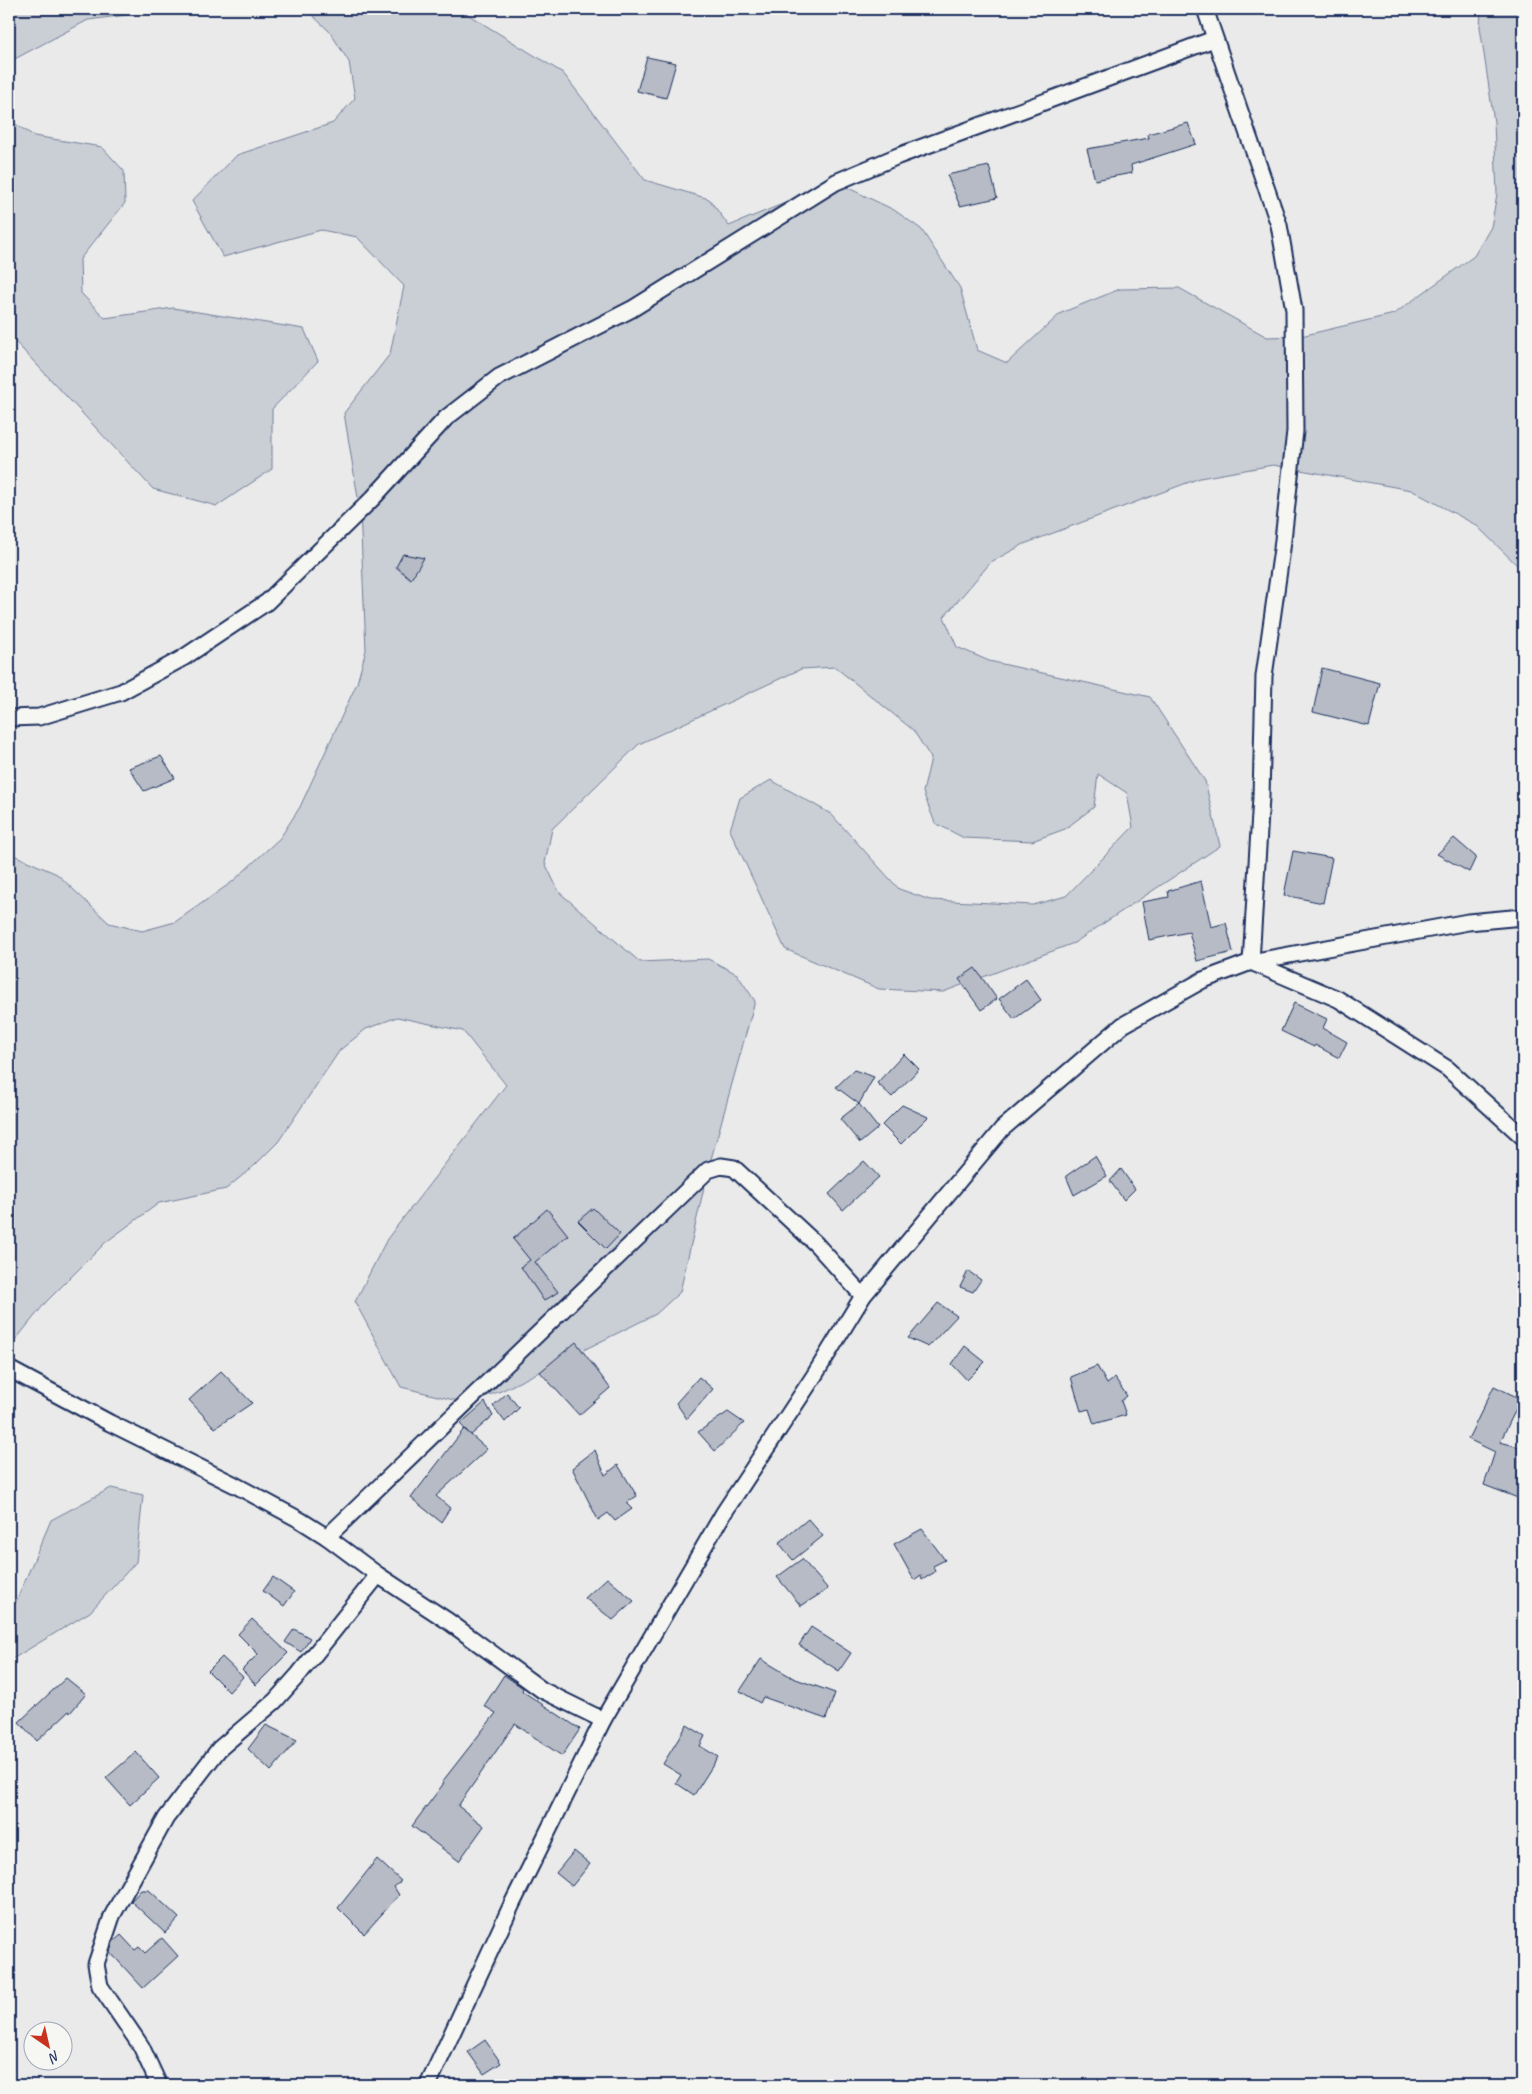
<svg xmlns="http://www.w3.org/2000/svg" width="1532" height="2094" viewBox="0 0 1532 2094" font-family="Caveat,sans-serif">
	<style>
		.green { fill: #caced5; stroke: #727e9a }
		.building { fill: #b6bbc6; stroke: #1b2f5e }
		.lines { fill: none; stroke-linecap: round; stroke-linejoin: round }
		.street-casing { stroke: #1b2f5e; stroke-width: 19 }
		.street { stroke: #f6f6f2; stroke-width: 15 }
	</style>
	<rect width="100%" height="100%" fill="#e9eae9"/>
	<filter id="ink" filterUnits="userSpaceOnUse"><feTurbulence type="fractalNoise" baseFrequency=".02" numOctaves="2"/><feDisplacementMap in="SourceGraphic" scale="10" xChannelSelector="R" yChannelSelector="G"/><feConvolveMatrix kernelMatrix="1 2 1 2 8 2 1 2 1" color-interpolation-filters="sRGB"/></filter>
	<g filter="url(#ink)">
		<g class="green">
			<path d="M9 9H172L88 20 9 62Z"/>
			<path d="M306 9H459L563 73 645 180 709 199 729 226 836 182 894 210 921 229 960 288 977 350 1007 363 1061 313 1120 289 1179 288 1267 337 1301 336 1394 314 1474 256 1491 227 1497 194 1494 122 1480 27 1481 9H1523V571L1476 525 1411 490 1273 465 1200 478 1024 544 991 562 944 617 957 647 989 661 1150 697 1205 781 1220 846 1074 943 943 992 879 989 785 949 730 830 740 798 771 780 831 814 899 889 930 900 1033 905 1066 896 1133 827 1127 793 1098 774 1094 807 1065 829 1032 841 964 838 935 823 923 792 931 758 913 730 835 667 801 669 639 744 552 829 545 863 559 892 640 962 708 959 737 974 755 1001 708 1170 680 1292 656 1314 501 1391 466 1403 401 1387 355 1302 387 1239 506 1085 463 1031 397 1017 366 1029 340 1050 278 1142 255 1165 226 1189 159 1203 106 1242 46 1302 9 1348V853L57 874 109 923 142 931 175 922 232 882 280 838 300 807 357 683 366 650 360 510 344 413 390 354 404 286 357 237 321 230 223 257 192 201 237 155 333 123 355 98 349 62 330 32Z"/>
			<path d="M9 120 34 136 102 147 124 171 125 203 80 259 81 293 105 318 173 308 304 329 318 361 272 409V469L217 506 153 489 9 335Z"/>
			<path d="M111 1488 143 1495 136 1562 90 1612 9 1661V1618L51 1520Z"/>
		</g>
		<g class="building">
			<path d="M647 57 676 63 666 98 637 91Z"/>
			<path d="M1188 123 1196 144 1131 165 1132 173 1095 180 1087 149 1149 138 1148 134Z"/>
			<path d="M989 166 997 198 960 206 947 175Z"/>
			<path d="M403 554 424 558 411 579 396 567Z"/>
			<path d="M1322 668 1380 683 1369 726 1313 712Z"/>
			<path d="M161 756 175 778 144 791 129 768Z"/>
			<path d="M1454 838 1476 857 1469 872 1437 854Z"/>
			<path d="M1293 851 1332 858 1323 903 1284 895Z"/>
			<path d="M1201 881 1211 927 1226 923 1233 952 1197 961 1189 932 1149 940 1142 902 1169 897 1168 891Z"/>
			<path d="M975 968 997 999 981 1010 959 979Z"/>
			<path d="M1026 979 1041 1000 1014 1019 999 999Z"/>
			<path d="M1294 1003 1327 1019 1323 1028 1347 1042 1339 1058 1315 1045 1314 1047 1281 1031Z"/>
			<path d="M904 1054 919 1069 892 1097 877 1083Z"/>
			<path d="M854 1070 874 1077 859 1104 836 1087Z"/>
			<path d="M859 1104 878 1128 860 1143 840 1119Z"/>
			<path d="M902 1105 928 1117 901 1144 882 1125Z"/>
			<path d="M1095 1156 1107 1176 1074 1195 1066 1176Z"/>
			<path d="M864 1161 879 1177 843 1210 829 1194Z"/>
			<path d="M1121 1169 1135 1189 1124 1200 1110 1181Z"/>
			<path d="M593 1208 620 1234 606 1249 578 1221Z"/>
			<path d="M547 1209 568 1235 535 1262 558 1292 544 1301 521 1267 530 1260 513 1239Z"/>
			<path d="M968 1271 981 1280 973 1292 960 1287Z"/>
			<path d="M938 1303 957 1316 928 1347 908 1338Z"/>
			<path d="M576 1342 610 1388 579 1415 540 1372Z"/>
			<path d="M965 1346 985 1362 967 1380 952 1364Z"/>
			<path d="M1097 1366 1107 1384 1115 1378 1127 1396 1121 1401 1126 1415 1094 1424 1089 1409 1081 1411 1071 1377Z"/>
			<path d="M221 1371 252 1403 215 1428 189 1400Z"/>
			<path d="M699 1377 713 1389 687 1419 676 1403Z"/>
			<path d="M1494 1386 1521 1399 1500 1442 1523 1448V1500L1484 1485 1495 1452 1468 1439Z"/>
			<path d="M507 1393 519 1408 505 1422 493 1406Z"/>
			<path d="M485 1402 493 1416 471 1435 460 1424Z"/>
			<path d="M728 1412 744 1423 715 1451 698 1432Z"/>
			<path d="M464 1429 487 1449 436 1496 450 1508 441 1522 411 1498Z"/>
			<path d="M595 1450 605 1475 618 1465 637 1496 626 1503 632 1509 615 1521 608 1513 598 1520 572 1468Z"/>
			<path d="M808 1519 823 1536 793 1560 779 1543Z"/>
			<path d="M922 1529 945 1560 933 1566 935 1572 922 1580 921 1575 914 1580 894 1544Z"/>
			<path d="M802 1559 828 1589 801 1606 777 1577Z"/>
			<path d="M273 1577 294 1592 284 1606 263 1591Z"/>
			<path d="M607 1578 634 1601 613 1620 585 1598Z"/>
			<path d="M252 1619 288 1653 256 1685 242 1670 258 1654 238 1634Z"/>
			<path d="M811 1627 851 1653 839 1671 799 1645Z"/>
			<path d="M294 1629 310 1638 301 1652 285 1642Z"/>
			<path d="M222 1657 243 1677 229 1692 208 1671Z"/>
			<path d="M761 1659 793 1678 835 1693 826 1719 763 1697 760 1703 740 1691Z"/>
			<path d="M504 1675 523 1688 522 1691 580 1729 562 1756 515 1724 458 1806 484 1826 459 1861 412 1826 444 1783 442 1782 496 1713 484 1706Z"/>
			<path d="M66 1678 86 1694 70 1713 69 1711 37 1741 19 1722Z"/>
			<path d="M266 1725 297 1740 271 1771 248 1749Z"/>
			<path d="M687 1725 705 1736 700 1746 718 1757 694 1795 676 1783 681 1775 663 1764Z"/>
			<path d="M136 1752 159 1778 130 1805 106 1778Z"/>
			<path d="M574 1851 590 1864 572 1886 556 1873Z"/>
			<path d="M377 1859 401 1881 394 1887 399 1895 364 1934 338 1908Z"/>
			<path d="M141 1890H149L179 1918 165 1933 131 1901Z"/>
			<path d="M121 1935 135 1950 139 1947 145 1953 162 1938 178 1956 143 1988 110 1952 113 1942Z"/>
			<path d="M485 2040 501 2063 484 2074 468 2052Z"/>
		</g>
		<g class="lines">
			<defs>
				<g id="street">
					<path d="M1205 9 1279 225 1294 310 1295 431 1282 549 1264 676 1261 797 1251 962 1338 999 1448 1069 1523 1137"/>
					<path d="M9 718 39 717 121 692 183 658 267 602 373 498 446 418 499 377 632 309 836 182 898 156 1214 39"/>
					<path d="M9 1369 110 1423 235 1485 300 1520 327 1537 378 1575 448 1621 542 1690 603 1720"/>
					<path d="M327 1537 708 1170 721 1166 734 1168 816 1244 863 1296"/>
					<path d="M159 2085 141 2046 100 1986 96 1964 112 1916 166 1818 219 1749 275 1701 299 1674 378 1575"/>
					<path d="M428 2085 512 1904 603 1720 723 1514 814 1376 863 1296 1002 1129 1123 1025 1203 980 1251 962 1468 922 1523 917"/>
				</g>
			</defs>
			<use href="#street" class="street-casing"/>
			<use href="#street" class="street"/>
		</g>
	</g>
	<rect width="1532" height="2094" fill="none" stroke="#f6f6f2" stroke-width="30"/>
	<rect x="15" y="15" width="1502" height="2064" fill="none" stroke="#1b2f5e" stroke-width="2" filter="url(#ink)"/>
	<g transform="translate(48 2046) rotate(146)"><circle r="24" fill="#f6f6f2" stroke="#9ea6b7"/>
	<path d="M0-4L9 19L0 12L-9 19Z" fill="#c8321e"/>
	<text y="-8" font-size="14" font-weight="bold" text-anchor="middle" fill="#1b2f5e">N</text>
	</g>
</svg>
